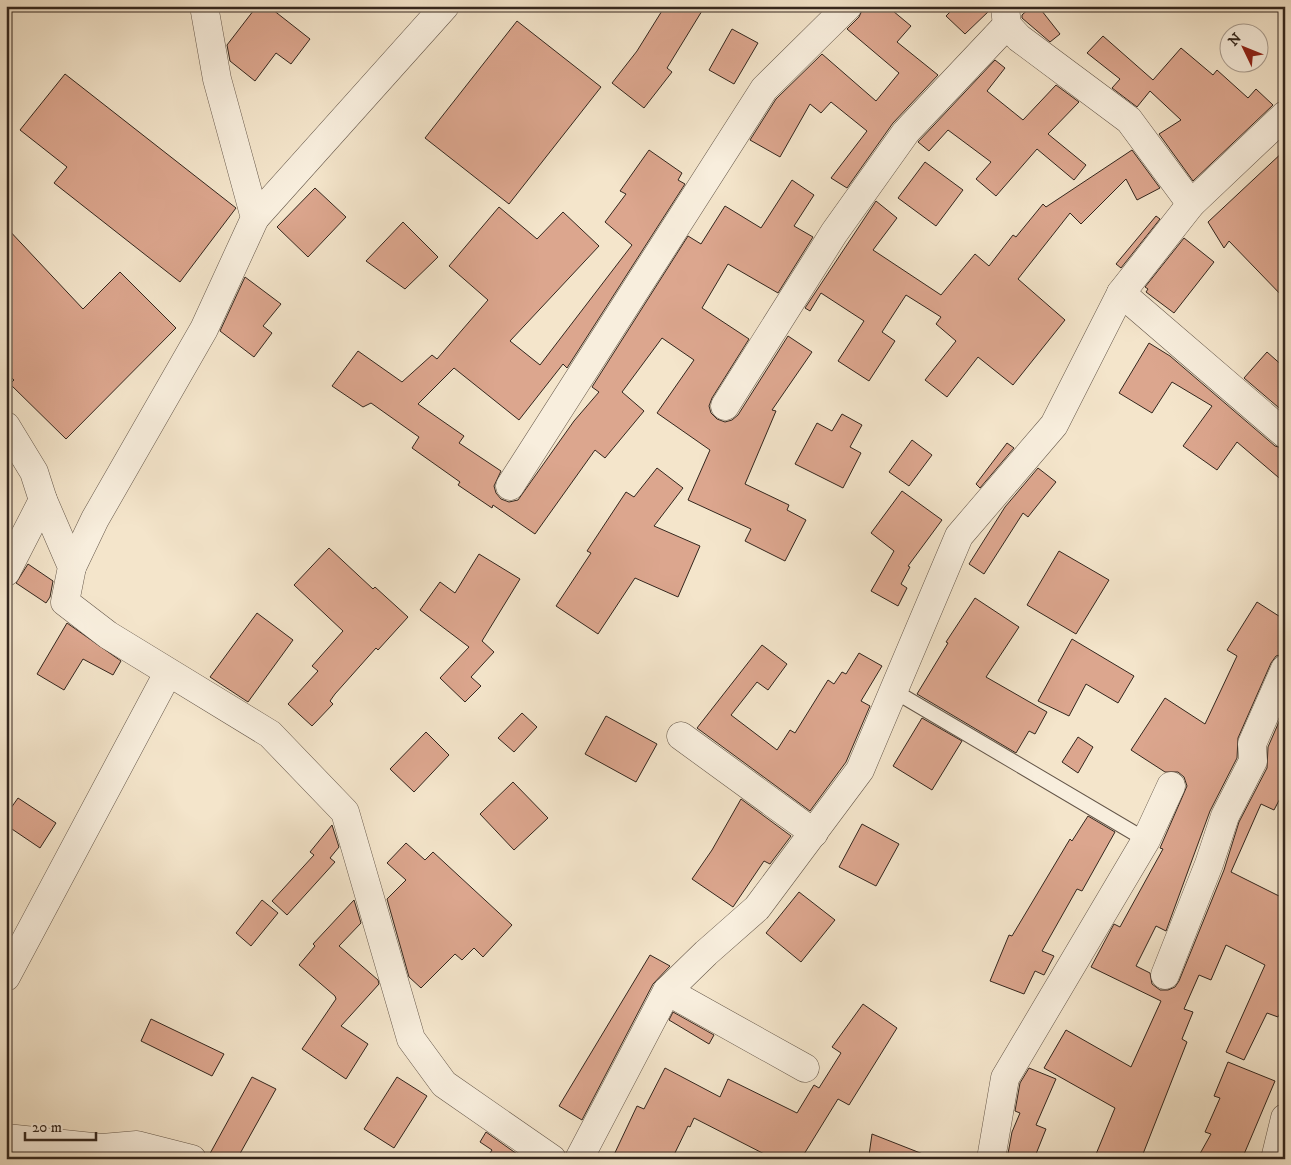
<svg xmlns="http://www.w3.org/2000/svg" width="1291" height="1165" viewBox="0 0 1291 1165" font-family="'IM FELL DW Pica',serif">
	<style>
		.building { fill: #dca68e; stroke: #34271e }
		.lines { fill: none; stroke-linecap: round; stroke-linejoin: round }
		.service-casing { stroke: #645649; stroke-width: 16 }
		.minor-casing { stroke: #645649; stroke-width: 29 }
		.service { stroke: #f8eedd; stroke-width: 14 }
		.minor { stroke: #f8eedd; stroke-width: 28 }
	</style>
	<rect width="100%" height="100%" fill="#f4e5cb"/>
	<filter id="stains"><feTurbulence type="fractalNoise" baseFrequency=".004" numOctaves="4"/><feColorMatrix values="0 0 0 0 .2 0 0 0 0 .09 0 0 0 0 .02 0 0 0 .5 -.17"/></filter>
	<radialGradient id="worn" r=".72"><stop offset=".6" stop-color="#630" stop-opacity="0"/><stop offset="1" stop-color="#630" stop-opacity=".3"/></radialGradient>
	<g class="building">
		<path d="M257 6H268L310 39 291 64 276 53 255 81 230 61 227 45Z"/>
		<path d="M665 6H705L667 68 672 72 644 108 612 83 637 51Z"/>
		<path d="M864 6H887L911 26 897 42 938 75 893 123 847 188 831 178 867 131 831 102 821 113 810 104 780 157 750 140 776 99 822 54 876 101 899 73 847 29 859 17Z"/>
		<path d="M956 6H990V10L965 34 946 16Z"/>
		<path d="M1032 6H1038L1060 34 1050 42 1022 18V15Z"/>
		<path d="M517 21 601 87 509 204 425 138Z"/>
		<path d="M732 29 758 43 734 84 709 70Z"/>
		<path d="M1103 36 1153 80 1181 48 1213 75 1217 70 1248 98 1256 89 1273 105 1193 181 1159 134 1181 120 1150 91 1137 107 1112 88 1120 79 1087 53Z"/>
		<path d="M995 60 1005 68 987 91 1023 120 1056 85 1079 102 1048 134 1086 165 1074 180 1037 149 996 196 976 179 991 162 948 130 929 151 918 142Z"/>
		<path d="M65 74 236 208 180 282 54 183 67 167 20 130Z"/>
		<path d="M649 150 682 173 678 180 685 184 567 368 563 364 519 420 454 368 418 404 464 436 459 443 501 471 494 486 496 493 501 499 509 502 518 500 574 421 599 392 592 387 688 236 701 244 725 206 761 228 792 180 814 195 794 226 813 237 778 293 728 264 702 308 749 339 712 398 709 406 711 413 717 419 725 422 732 420 738 415 788 336 812 352 772 410 776 411 745 484 789 505 787 510 806 520 785 561 745 541 751 529 688 500 710 450 657 413 694 360 662 338 622 392 644 411 605 458 595 450 535 534 493 505 492 508 458 485 460 482 412 448 419 437 371 403 363 407 332 386 358 351 402 382 432 355 437 359 488 300 449 266 499 207 537 239 563 212 599 246 510 341 540 365 632 245 605 222 626 194 620 191Z"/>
		<path d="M1132 150 1160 188 1137 200 1126 179 1081 224 1070 213 1018 279 1065 320 1013 385 978 357 947 397 925 380 956 341 936 324 941 317 906 295 882 332 895 341 869 381 838 361 864 321 821 293 810 311 805 308 876 201 897 218 873 250 941 295 975 254 989 266 1013 235 1016 237 1043 204 1046 207Z"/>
		<path d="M1285 150V299L1229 241 1224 248 1208 222Z"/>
		<path d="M925 162 963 190 936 226 898 198Z"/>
		<path d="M315 188 346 217 308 257 277 227Z"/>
		<path d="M1156 216 1160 219 1121 268 1116 264Z"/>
		<path d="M403 222 438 257 405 289 366 261Z"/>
		<path d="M6 227 83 309 120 272 176 328 66 439 10 384 14 380 6 373Z"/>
		<path d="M1184 238 1214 262 1174 313 1146 292 1148 289 1145 287Z"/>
		<path d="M245 277 281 304 263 326 272 333 254 357 220 331Z"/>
		<path d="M1149 343 1170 356 1275 446 1285 449V483L1237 442 1217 470 1183 446 1212 406 1172 382 1152 413 1119 393Z"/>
		<path d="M1267 352 1285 368V413L1244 378Z"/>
		<path d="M842 414 862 425 850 447 861 453 843 488 795 464 817 423 832 431Z"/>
		<path d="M912 440 932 455 909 486 889 472Z"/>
		<path d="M1007 443 1014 448 980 488 976 484Z"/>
		<path d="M657 468 683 488 654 526 700 546 678 597 635 578 598 634 556 606 591 553 587 551 626 492 634 497Z"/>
		<path d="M1038 468 1056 482 1028 517 1023 513 984 574 969 564 1005 507Z"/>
		<path d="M902 491 942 520 908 566 910 567 901 584 907 588 898 606 871 591 894 551 871 533Z"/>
		<path d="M329 548 373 589 375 587 408 617 378 650 376 648 335 694 330 701 333 704 312 726 288 704 318 671 312 666 343 631 294 585Z"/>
		<path d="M1059 551 1109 580 1076 634 1027 605Z"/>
		<path d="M479 554 520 579 482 641 494 652 471 677 481 686 465 702 440 678 469 647 420 610 440 582 455 593Z"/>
		<path d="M28 564 53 581 50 597 46 603 16 583Z"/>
		<path d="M975 598 1019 627 986 677 1047 712 1035 734 1029 731 1016 753 917 694 948 643 946 642Z"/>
		<path d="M1257 602 1285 620V654L1276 656 1271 663 1238 738 1237 758 1210 811 1166 931 1156 926 1136 966 1150 973 1152 984 1160 990H1168L1175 987 1179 981 1224 870 1239 822 1267 768 1268 747 1285 708V789L1274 810 1261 804 1231 872 1285 899V1003L1278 1017 1267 1013 1244 1060 1226 1052 1265 965 1226 945 1211 980 1199 975 1184 1009 1193 1012 1182 1039 1187 1042 1141 1159H1094L1115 1108 1044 1068 1066 1030 1131 1067 1161 1001 1091 967 1114 924 1120 927 1163 849 1160 848 1187 786 1184 777 1178 772H1165L1131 750 1165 698 1205 724 1237 656 1227 650Z"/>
		<path d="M257 613 293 640 248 702 210 677Z"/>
		<path d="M67 623 121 661 113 675 83 659 64 690 37 674Z"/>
		<path d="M1072 639 1134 676 1118 703 1086 684 1069 716 1038 701Z"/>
		<path d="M762 645 787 664 768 690 757 682 731 715 777 750 790 730 795 733 828 680 834 684 842 672 846 674 859 653 882 666 861 701 870 706 846 762 810 811 697 728Z"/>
		<path d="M522 713 537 727 514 752 498 738Z"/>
		<path d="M606 716 657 744 636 782 585 754Z"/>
		<path d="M922 718 962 741 932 790 893 766Z"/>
		<path d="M426 732 449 755 414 792 390 769Z"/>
		<path d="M1078 737 1093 747 1078 773 1062 762Z"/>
		<path d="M513 782 548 818 514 850 480 814Z"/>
		<path d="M18 798 56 823 40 848 6 825V815Z"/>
		<path d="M741 799 791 836 770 864 764 861 733 907 692 879 712 850Z"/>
		<path d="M1088 816 1115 832 1082 891 1077 889 1042 951 1054 956 1044 975 1035 971 1024 994 990 981 1009 935 1012 936 1070 839 1072 841Z"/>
		<path d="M862 824 899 844 876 886 839 867Z"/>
		<path d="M332 825 339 847 330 858 335 862 287 915 272 901 314 855 310 852Z"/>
		<path d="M406 843 425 860 433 852 512 925 483 957 474 948 462 960 455 954 421 988 409 977 387 899 406 880 387 863Z"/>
		<path d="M799 892 835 920 801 962 766 933Z"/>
		<path d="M262 900 278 913 251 946 236 933Z"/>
		<path d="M354 900 361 923 339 946 378 980 379 984 341 1026 368 1044 346 1079 302 1049 336 999 335 996 299 965 315 946 313 944Z"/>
		<path d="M650 955 670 966 653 984 582 1120 559 1106Z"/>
		<path d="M863 1004 897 1028 849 1105 838 1099 801 1159H774L694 1118 690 1127 688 1126 672 1159H612L637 1106 644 1109 665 1068 720 1097 728 1079 797 1113 814 1085 819 1088 841 1053 832 1047Z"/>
		<path d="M673 1012 714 1035 709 1044 669 1020Z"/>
		<path d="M151 1019 224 1054 212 1076 141 1041Z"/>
		<path d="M1228 1062 1275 1081 1242 1159H1197L1211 1134 1205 1132 1220 1098 1214 1096Z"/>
		<path d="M1029 1068 1056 1079 1036 1125 1046 1129 1034 1159H1007L1012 1132 1020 1113 1015 1111 1020 1083Z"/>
		<path d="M252 1077 276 1089 237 1159H207Z"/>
		<path d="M397 1077 427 1096 394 1148 364 1129Z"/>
		<path d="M486 1132 524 1159H486L492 1150 480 1142Z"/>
		<path d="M872 1134 928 1156V1159H894L869 1155Z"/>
	</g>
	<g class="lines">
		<defs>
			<path id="service" d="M894 691 1146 840"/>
			<g id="minor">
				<path d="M1005 8 1007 25 1019 38 1129 120 1191 204"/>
				<path d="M255 218 445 6"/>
				<path d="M1121 293 1285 434"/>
				<path d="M725 406 834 233 906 132 1007 25"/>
				<path d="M6 426 34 472 43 500 72 567 65 602 108 635 270 734 345 812 411 1039 444 1084 552 1159"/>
				<path d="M510 486 764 89 848 6"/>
				<path d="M72 567 95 519 204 329 255 218 217 79 204 6"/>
				<path d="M6 572 43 500"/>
				<path d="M681 736 814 833"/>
				<path d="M1165 975 1209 864 1225 816 1253 761 1252 744 1285 669"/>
				<path d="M6 977 168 673"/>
				<path d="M667 991 805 1068"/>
				<path d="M6 1138 102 1148 137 1145 192 1159"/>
				<path d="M579 1159 667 991 706 953 757 908 860 770 959 536 1054 425 1121 293 1191 204 1285 115"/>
				<path d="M991 1159 1005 1078 1146 840 1171 786"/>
				<path d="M1275 1159 1285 1118"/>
			</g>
		</defs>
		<use href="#service" class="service-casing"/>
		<use href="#minor" class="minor-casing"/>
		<use href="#service" class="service"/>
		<use href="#minor" class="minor"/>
	</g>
	<rect width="1291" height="1165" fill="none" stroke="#f4e5cb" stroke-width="25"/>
	<rect x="8" y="8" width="1276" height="1150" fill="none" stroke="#34271e" stroke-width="2.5"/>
	<rect x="12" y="12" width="1266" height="1140" fill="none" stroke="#34271e"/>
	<g transform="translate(1244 48) rotate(313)"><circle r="24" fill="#f8eedd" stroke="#aa9e91"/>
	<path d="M0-4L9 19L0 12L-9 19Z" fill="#8f2418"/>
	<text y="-8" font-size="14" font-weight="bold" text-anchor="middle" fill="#34271e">N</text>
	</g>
	<path d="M25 1132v8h71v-8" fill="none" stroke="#34271e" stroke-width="2.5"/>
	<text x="32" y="1132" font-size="15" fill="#34271e" stroke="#f8eedd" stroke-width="4" paint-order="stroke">20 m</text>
	<rect width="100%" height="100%" filter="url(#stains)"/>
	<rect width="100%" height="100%" fill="url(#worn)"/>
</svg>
